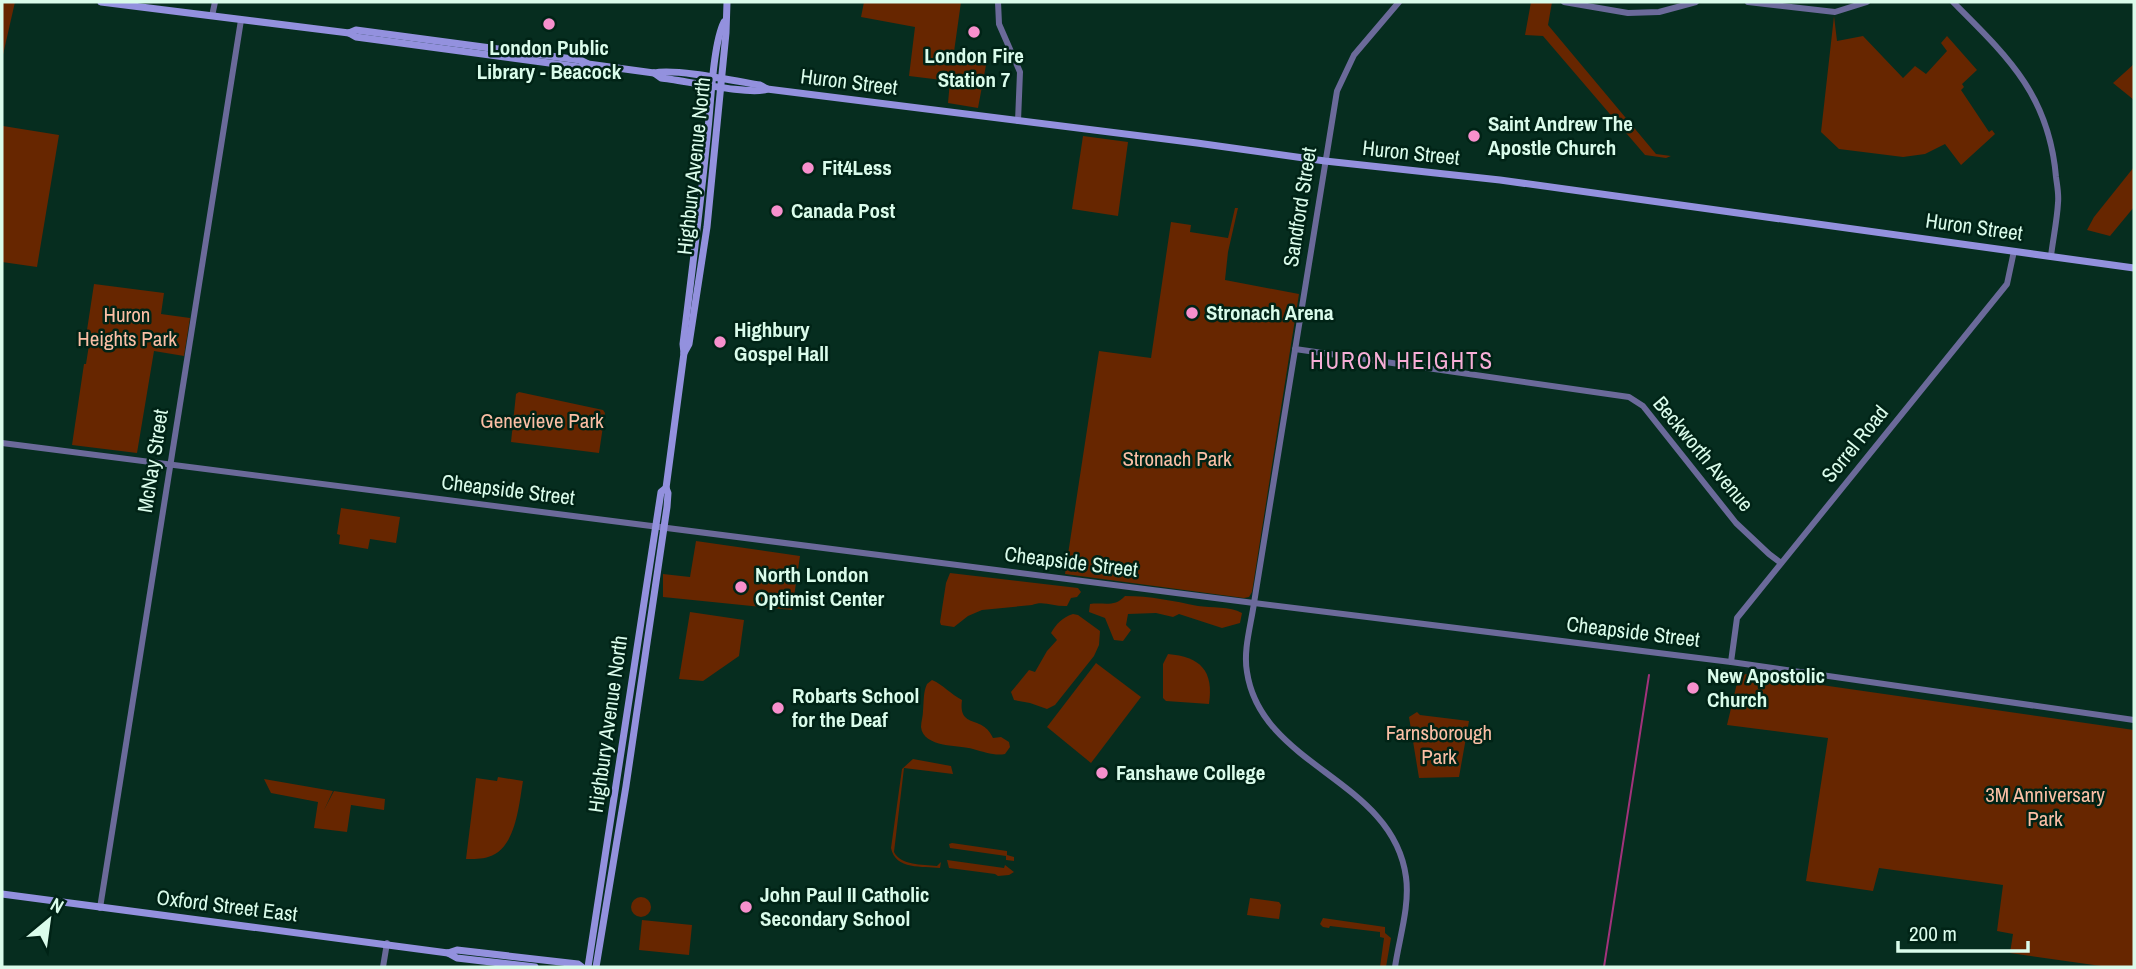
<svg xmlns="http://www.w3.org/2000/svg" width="2136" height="969" viewBox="0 0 2136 969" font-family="'Archivo Narrow',sans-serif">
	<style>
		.green { fill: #672600 }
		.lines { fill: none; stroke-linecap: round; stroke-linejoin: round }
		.stream { stroke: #a1327b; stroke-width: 2 }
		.tertiary { stroke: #6b6a9a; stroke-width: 6 }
		.secondary { stroke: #9391de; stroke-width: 7 }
		.poi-dot { fill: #f790cd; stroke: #002316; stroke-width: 2.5 }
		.labels { text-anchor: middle; stroke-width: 5; stroke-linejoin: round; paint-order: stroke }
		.poi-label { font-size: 21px; font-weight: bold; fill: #dafceb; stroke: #002316; text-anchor: start }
		.street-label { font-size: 21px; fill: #dafceb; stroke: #002316 }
		.park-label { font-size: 21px; fill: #fbbfa5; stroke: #002316 }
		.neighbourhood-label { font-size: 23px; letter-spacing: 2px; fill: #f7aed7; stroke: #002316 }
	</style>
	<rect width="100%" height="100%" fill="#062d1f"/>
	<g class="green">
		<path d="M2 2H15L2 59Z"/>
		<path d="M864 2H961L953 59 986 65 978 108 948 103 950 81 909 76 915 27 861 17Z"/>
		<path d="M1531 2H1552L1548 25 1656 154 1671 156 1666 158 1645 155 1543 36 1525 35Z"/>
		<path d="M1834 16 1837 41 1863 36 1903 78 1915 66 1926 74 1947 51 1941 43 1947 36 1977 70 1962 84 1964 87 1961 90 1989 132 1992 130 1995 134 1961 165 1945 144 1925 154 1903 157 1839 149 1821 132Z"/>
		<path d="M2134 64V100L2113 83Z"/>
		<path d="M2 109 3 126 59 135 37 267 2 262Z"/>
		<path d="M1083 136 1128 142 1118 216 1072 209Z"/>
		<path d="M2134 167V207L2110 236 2087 230 2094 217Z"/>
		<path d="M1235 208H1238L1228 252 1225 280 1299 294 1252 592 1249 597 1244 598 1065 574 1099 351 1151 358 1171 222 1191 225 1190 232 1228 238Z"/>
		<path d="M94 284 164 293 161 314 190 318 184 356 154 351 137 453 72 445 84 364H86L91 332 87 330Z"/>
		<path d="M519 392 603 410 605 413 599 453 511 442 516 394Z"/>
		<path d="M341 508 400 517 396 543 370 539 368 549 339 544 340 535 337 534Z"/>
		<path d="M696 541 800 556 792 610 663 597V574L690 577Z"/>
		<path d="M950 573 1078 588 1081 592 1077 597 1071 598 1067 606C1055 607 1043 600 1032 605L982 610 968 616 954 627 941 625 940 622 946 583Z"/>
		<path d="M1125 596C1150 596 1174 601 1198 606 1211 608 1230 606 1242 613L1240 623 1222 628 1179 614 1173 617 1156 613 1128 614 1126 625 1131 630 1123 641 1114 640 1105 618 1089 612 1090 604C1104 602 1114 608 1125 596Z"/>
		<path d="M690 612 744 620 739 656 703 681 679 679Z"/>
		<path d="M1073 614 1078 615 1100 631 1099 645 1094 656 1055 705 1047 709 1030 703 1014 700 1011 692 1029 670 1035 672 1047 651 1057 640 1051 633C1056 624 1063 617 1073 614Z"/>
		<path d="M1168 654C1200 657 1214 670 1209 704L1166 701 1163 698V664Z"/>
		<path d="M1096 663 1141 697 1091 763 1047 727Z"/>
		<path d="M1745 674 2134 730V967H2108L2010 953 2013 934 1997 931 2003 885 1879 868 1873 891 1806 881 1828 738 1727 725 1737 683Z"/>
		<path d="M932 680C944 685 950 694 962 700 958 730 983 714 993 738L1001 737 1009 742 1010 747 1005 754C995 756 984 752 973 749 960 745 923 748 921 727 921 722 923 716 923 711 924 701 923 693 927 684Z"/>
		<path d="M1417 712 1420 715 1469 721 1459 777 1419 778 1409 717Z"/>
		<path d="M913 759 951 766 953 774 904 768 894 852C901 866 922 864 937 866L941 862 940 868C923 866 895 870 891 848L902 769Z"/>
		<path d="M498 777 523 781C519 804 516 850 488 857 482 859 473 859 466 859L476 778 497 781Z"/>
		<path d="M264 779 333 791 324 810 334 791 385 799 384 810 351 805 347 832 314 828 318 802 271 793Z"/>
		<path d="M952 843 1007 851V855L1014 857V861L1006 860V856L950 848 949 844Z"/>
		<path d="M947 860 1004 868 1005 865 1014 872 1009 875 998 876 995 874 949 868Z"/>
		<circle cx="641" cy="907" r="10"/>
		<path d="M1250 898 1279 902 1281 905 1279 919 1247 915Z"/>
		<path d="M1323 918 1385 927V933L1391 938 1386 967H1380L1384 938 1380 937V932L1330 926 1329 928 1323 927 1320 924Z"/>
		<path d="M642 920 692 925 689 955 639 950Z"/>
	</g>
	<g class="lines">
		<path class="stream" d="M1604 967 1649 675"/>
		<g class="tertiary">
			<path d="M998 2 999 24 1020 72 1018 121"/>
			<path d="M1564 2 1628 13 1659 12 1696 2"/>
			<path d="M1748 2 1835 12 1867 2"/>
			<path d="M1953 2C2008 57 2049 95 2056 177 2057 185 2059 194 2058 203 2057 221 2053 239 2051 256"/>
			<path d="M212 16 215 2"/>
			<path d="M1295 349 1629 397 1643 406 1736 523 1769 554 1781 563"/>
			<path d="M2 443 1254 603 1731 662 2134 720"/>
			<path d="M1731 662 1737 618 2007 284 2014 251"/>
			<path d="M100 908 241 20"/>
			<path d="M383 967 387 943"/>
			<path d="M1395 967C1399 939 1410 906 1406 877 1393 779 1261 767 1247 672 1243 650 1251 625 1254 603L1337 91 1354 55 1399 2"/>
		</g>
		<g class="secondary">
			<path d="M101 2 349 33 356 30 580 60 588 64 654 73C674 68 736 81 760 85L767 89 1197 143 1325 161 1500 180 2134 268"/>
			<path d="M349 33 356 37 579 67 588 64"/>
			<path d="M654 73 661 78C681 80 753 96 767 89"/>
			<path d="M684 353 689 344 707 227 726 33 727 2"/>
			<path d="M2 894 448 953 457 950 578 964 582 967"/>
			<path d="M448 953 457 958 535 967"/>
			<path d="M588 967 661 492 666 488"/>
			<path d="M596 967 626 786 667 507 668 493 666 488 684 353 683 344C692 272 701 201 708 129 711 102 713 44 724 22"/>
		</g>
	</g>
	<g class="poi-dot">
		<circle cx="549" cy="24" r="7"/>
		<circle cx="974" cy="32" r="7"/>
		<circle cx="1474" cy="136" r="7"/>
		<circle cx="808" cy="168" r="7"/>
		<circle cx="777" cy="211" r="7"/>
		<circle cx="1192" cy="313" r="7"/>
		<circle cx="720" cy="342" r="7"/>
		<circle cx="741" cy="587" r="7"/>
		<circle cx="1693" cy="688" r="7"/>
		<circle cx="778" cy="708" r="7"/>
		<circle cx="1102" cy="773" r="7"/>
		<circle cx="746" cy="907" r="7"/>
	</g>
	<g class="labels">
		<g class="poi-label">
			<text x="549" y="55" text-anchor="middle">London Public<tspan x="549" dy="24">Library - Beacock</tspan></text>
			<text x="974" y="63" text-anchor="middle">London Fire<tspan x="974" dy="24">Station 7</tspan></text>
			<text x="1488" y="131">Saint Andrew The<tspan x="1488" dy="24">Apostle Church</tspan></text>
			<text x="822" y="175">Fit4Less</text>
			<text x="791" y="218">Canada Post</text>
			<text x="1206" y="320">Stronach Arena</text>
			<text x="734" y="337">Highbury<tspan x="734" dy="24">Gospel Hall</tspan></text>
			<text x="755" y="582">North London<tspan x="755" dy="24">Optimist Center</tspan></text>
			<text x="1707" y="683">New Apostolic<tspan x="1707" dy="24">Church</tspan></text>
			<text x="792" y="703">Robarts School<tspan x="792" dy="24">for the Deaf</tspan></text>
			<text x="1116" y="780">Fanshawe College</text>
			<text x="760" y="902">John Paul II Catholic<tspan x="760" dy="24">Secondary School</tspan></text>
		</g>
		<g class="street-label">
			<text transform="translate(849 82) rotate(7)" y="7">Huron Street</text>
			<text transform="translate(1411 153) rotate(6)" y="7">Huron Street</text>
			<text transform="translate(694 166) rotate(-84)" y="7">Highbury Avenue North</text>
			<text transform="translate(1300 207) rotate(-81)" y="7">Sandford Street</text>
			<text transform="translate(1974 227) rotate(8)" y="7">Huron Street</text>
			<text transform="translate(1855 444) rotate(-51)" y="7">Sorrel Road</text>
			<text transform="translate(1703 454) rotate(50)" y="7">Beckworth Avenue</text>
			<text transform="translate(153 461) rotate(-81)" y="7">McNay Street</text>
			<text transform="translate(508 490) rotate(7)" y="7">Cheapside Street</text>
			<text transform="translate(1071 562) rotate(7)" y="7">Cheapside Street</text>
			<text transform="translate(1633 632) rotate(7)" y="7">Cheapside Street</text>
			<text transform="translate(608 724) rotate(-82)" y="7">Highbury Avenue North</text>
			<text transform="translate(227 906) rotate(7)" y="7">Oxford Street East</text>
		</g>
		<g class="park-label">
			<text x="127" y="322">Huron<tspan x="127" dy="24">Heights Park</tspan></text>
			<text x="542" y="428">Genevieve Park</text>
			<text x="1177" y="466">Stronach Park</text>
			<text x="1439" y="740">Farnsborough<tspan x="1439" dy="24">Park</tspan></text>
			<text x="2045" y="802">3M Anniversary<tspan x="2045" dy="24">Park</tspan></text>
		</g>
		<g class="neighbourhood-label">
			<text x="1402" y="369">HURON HEIGHTS</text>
		</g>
	</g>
	<rect width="2136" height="969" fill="none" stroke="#dafceb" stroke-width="7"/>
	<g transform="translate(49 920) rotate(29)" stroke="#002316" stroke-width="5" paint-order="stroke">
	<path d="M0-5L12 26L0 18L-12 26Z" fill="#dafceb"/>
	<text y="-10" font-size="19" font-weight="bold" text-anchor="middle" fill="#dafceb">N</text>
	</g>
	<path d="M1898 941v10h130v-10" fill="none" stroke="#dafceb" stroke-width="3.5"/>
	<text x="1909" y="941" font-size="21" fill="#dafceb" stroke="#002316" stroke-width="5" paint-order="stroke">200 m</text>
</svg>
